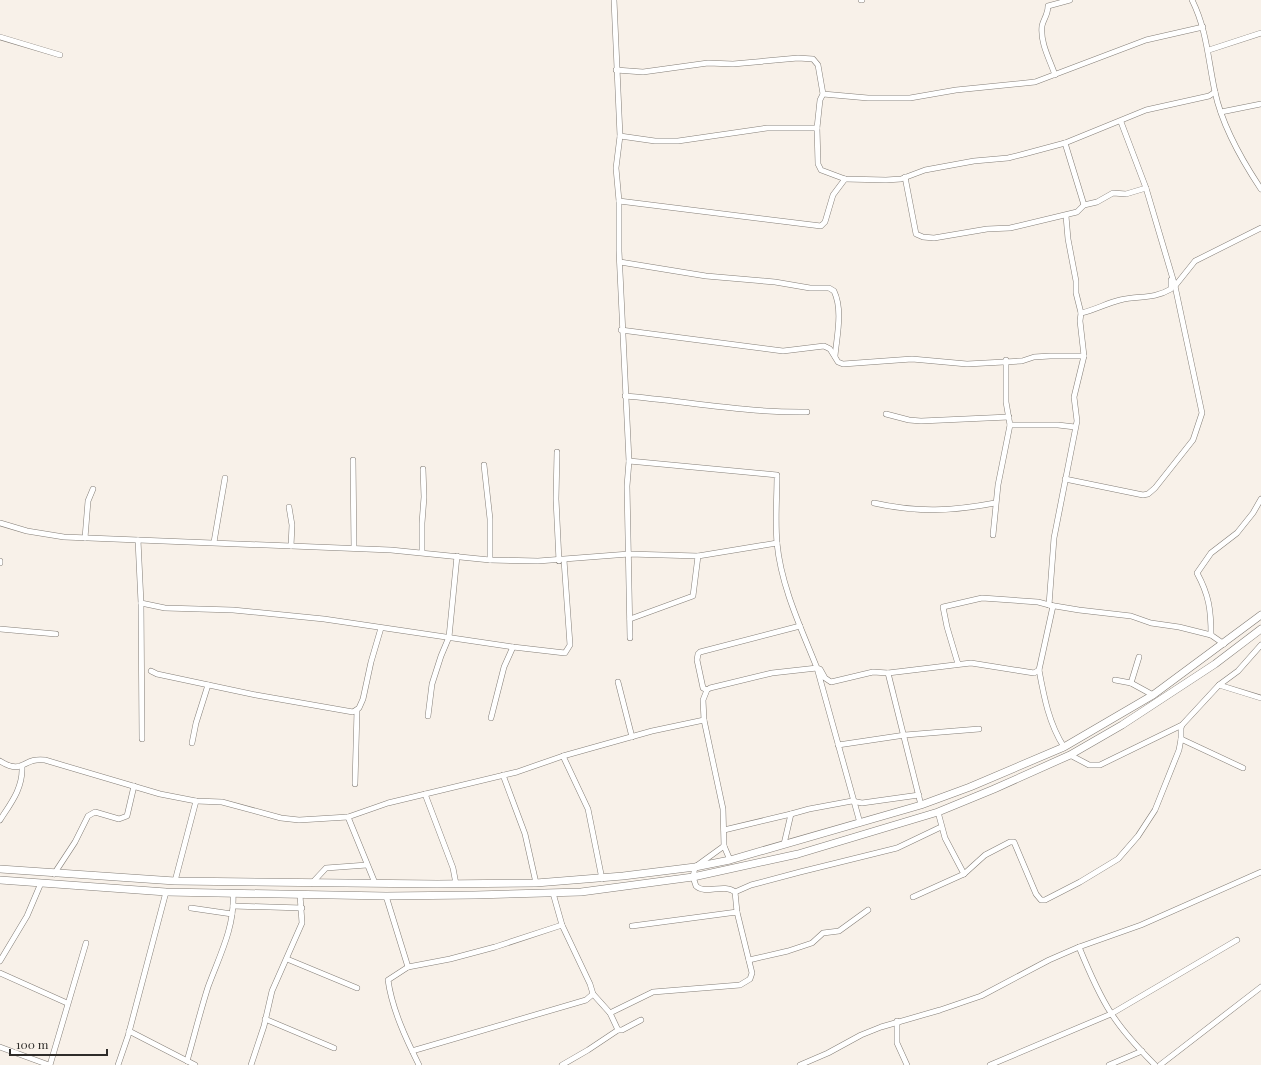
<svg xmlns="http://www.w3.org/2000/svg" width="1261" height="1065" viewBox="0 0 1261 1065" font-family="'Playfair Display',serif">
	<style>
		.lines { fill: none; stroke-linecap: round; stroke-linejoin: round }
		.street-casing { stroke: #847e77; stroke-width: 6 }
		.secondary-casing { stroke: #847e77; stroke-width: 8 }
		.street { stroke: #fff; stroke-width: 5 }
		.secondary { stroke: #fff; stroke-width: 7 }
	</style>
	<rect width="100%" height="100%" fill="#f8f1e9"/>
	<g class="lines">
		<defs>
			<g id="street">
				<path d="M614 0 620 136 616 168 619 201V251L629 461 627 486 630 638"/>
				<path d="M861 0H862"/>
				<path d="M1192 0C1207 30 1208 60 1215 92 1222 125 1243 162 1261 189"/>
				<path d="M0 37 60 55"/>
				<path d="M1209 50 1261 33"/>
				<path d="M616 70 643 72 708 63 733 64 798 58 813 59 818 65 823 94 820 100 817 128 818 164 821 170 845 179 886 180 901 179 925 170 974 161 1008 158 1024 154 1065 143 1146 110 1209 96 1215 92"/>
				<path d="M1055 75C1050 60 1040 43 1042 26 1043 20 1048 15 1048 6L1070 0"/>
				<path d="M823 94 868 98H910L956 90 1035 82 1146 40 1203 27"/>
				<path d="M1221 112 1261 104"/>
				<path d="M620 136 655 141H678L767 128H817"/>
				<path d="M1065 143 1084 205"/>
				<path d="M905 177 916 234 923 237 934 238 987 229 1010 228 1077 212 1084 205 1097 202 1113 193 1126 194 1146 188 1121 122"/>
				<path d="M1146 188 1175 286 1195 261 1261 228"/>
				<path d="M619 201 821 226 825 222 833 195 845 179"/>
				<path d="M1066 216 1068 239 1076 281V293L1081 313 1080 321 1084 356 1074 397 1077 421 1054 538 1049 605 1079 610 1131 616 1151 623 1179 627 1211 635 1224 644"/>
				<path d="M620 262 706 276 775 282 810 288H829L834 291C843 310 837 335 835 356"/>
				<path d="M1081 313C1095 310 1107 303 1120 300 1139 295 1152 300 1171 289V280"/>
				<path d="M621 330 783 351 824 346 830 349 838 362 843 364 912 359 967 364 1022 361 1034 357 1050 356H1084"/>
				<path d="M625 396C686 401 746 413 807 412"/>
				<path d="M886 414 909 420 921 421 1009 417"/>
				<path d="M1010 425H1058L1075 427"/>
				<path d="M557 452 556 499 559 561"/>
				<path d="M353 460 354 548"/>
				<path d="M629 461 777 475C777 497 775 520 777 543 781 586 801 628 817 668L772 673 710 688 707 690 703 700 704 720 723 809 724 846 730 860"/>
				<path d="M484 465 490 519V560"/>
				<path d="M1065 479 1143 495 1148 494 1155 488 1193 440 1202 413 1175 286"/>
				<path d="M874 503C918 513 953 511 995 503"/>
				<path d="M289 507 292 525 291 546"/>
				<path d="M0 523 27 531 64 537 391 550 490 560 538 561 629 554 698 556 777 543"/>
				<path d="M993 535 998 485 1010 425 1006 402V360"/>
				<path d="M85 538 88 501 93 489"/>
				<path d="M138 540 141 603 142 739"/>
				<path d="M214 542 225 478"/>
				<path d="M422 552V523L424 497 423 469"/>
				<path d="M0 561V563"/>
				<path d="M141 603 165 608 233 610 324 619 513 647 565 653 570 645 564 560"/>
				<path d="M630 619 693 596 698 556"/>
				<path d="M0 629 56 634"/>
				<path d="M1211 635C1211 610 1209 595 1197 573L1211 553 1237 533 1253 513 1261 499"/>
				<path d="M1039 670C1044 697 1049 724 1064 747"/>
				<path d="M151 671 157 674 256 695 353 712 359 708 363 699 371 662 381 628"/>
				<path d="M888 673 921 805"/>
				<path d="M1115 680 1131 683 1153 695"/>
				<path d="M618 682 632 737"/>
				<path d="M1131 683 1139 657"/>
				<path d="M1219 685 1261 698"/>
				<path d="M707 690 703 688 697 660 698 654 700 652 800 626"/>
				<path d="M428 716 432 684 441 656 449 637 457 556"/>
				<path d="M491 718 504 667 513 647"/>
				<path d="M1181 739 1243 768"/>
				<path d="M192 743 196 723 208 685"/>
				<path d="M838 745 905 735 979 729"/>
				<path d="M1070 755 1089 765H1100L1182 725"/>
				<path d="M563 756 588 809 602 879"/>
				<path d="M0 761C24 776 22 757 45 760L160 794 196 801 222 802 281 818 299 820 348 817 388 803 517 772 563 756 652 731 704 720"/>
				<path d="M503 775 525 834 536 883"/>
				<path d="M355 784 357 710"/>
				<path d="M425 794 453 868 456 884"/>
				<path d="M348 817 375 883"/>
				<path d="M0 820C11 803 23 788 22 767"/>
				<path d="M860 823 817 668 820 669 825 678 831 682 873 672 888 673 971 663 1034 673 1039 670 1053 606 1038 602 982 598 943 607 947 627 958 664"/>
				<path d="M724 830 791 814"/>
				<path d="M784 844 791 814 809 809 852 801 862 803 919 795"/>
				<path d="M724 846 695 867 693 877 696 886C705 895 724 883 735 892L737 912"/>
				<path d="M54 874 75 842 88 816 95 812 119 819 127 816 134 786"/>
				<path d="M964 874 985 855 1010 842H1014L1036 894 1041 900H1045L1080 882 1118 859 1138 836 1155 810 1179 750 1181 739V728L1182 725 1219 685 1238 671 1261 645"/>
				<path d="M175 881 196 801"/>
				<path d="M312 883 326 868 367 865"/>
				<path d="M735 892 751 885 800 872 897 848 941 827"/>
				<path d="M553 893 562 925"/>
				<path d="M386 896 408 967"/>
				<path d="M913 897 964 874 945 838 938 812"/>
				<path d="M233 906 302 908"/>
				<path d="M191 908 232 914"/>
				<path d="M1079 947C1088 969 1098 993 1111 1013 1123 1032 1139 1049 1155 1065"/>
				<path d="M287 959 357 988"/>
				<path d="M749 960 788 951 812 943 823 933 839 931 868 910"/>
				<path d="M0 961 27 916 41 883"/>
				<path d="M0 973 67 1003"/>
				<path d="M593 994 610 1013 618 1030"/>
				<path d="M610 1013 653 992 740 985 750 979 752 973 737 912 632 926"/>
				<path d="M265 1019 334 1048"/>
				<path d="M897 1021V1043L907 1065"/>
				<path d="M129 1031 195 1065"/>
				<path d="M0 1047 49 1065"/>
				<path d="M412 1051 586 1000 593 994 590 984 562 925 495 947 450 959 408 967 388 980C392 1009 406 1039 419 1065"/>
				<path d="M187 1061C194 1037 200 1012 208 987 219 957 235 927 233 894"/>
				<path d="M50 1065 86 943"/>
				<path d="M118 1065 128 1036 166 892"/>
				<path d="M251 1065 264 1026 272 991 302 923 300 895"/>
				<path d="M562 1065 588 1050 618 1030H622L641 1020"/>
				<path d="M800 1065 828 1053 861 1035 881 1027 940 1010 981 996 1049 960 1079 947 1141 925 1261 872"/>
				<path d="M990 1065 1111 1014 1237 940"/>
				<path d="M1109 1065 1142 1051"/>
				<path d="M1160 1065 1261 987"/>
			</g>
			<g id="secondary">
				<path d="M0 869 175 881 437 884 536 883 623 876 695 867 730 860 921 805 970 787 1064 747 1153 695 1261 615"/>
				<path d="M0 880 166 892 386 896 475 895 581 892 693 877 798 854 938 812 994 789 1070 755 1122 725 1215 664 1261 629"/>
			</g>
		</defs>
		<use href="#street" class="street-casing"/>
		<use href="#secondary" class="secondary-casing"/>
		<use href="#street" class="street"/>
		<use href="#secondary" class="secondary"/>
	</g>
	<path d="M10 1049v6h97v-6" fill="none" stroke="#2e2c29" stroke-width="2"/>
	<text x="16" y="1049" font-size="12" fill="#2e2c29" stroke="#f8f1e9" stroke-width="3" paint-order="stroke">100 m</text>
</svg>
